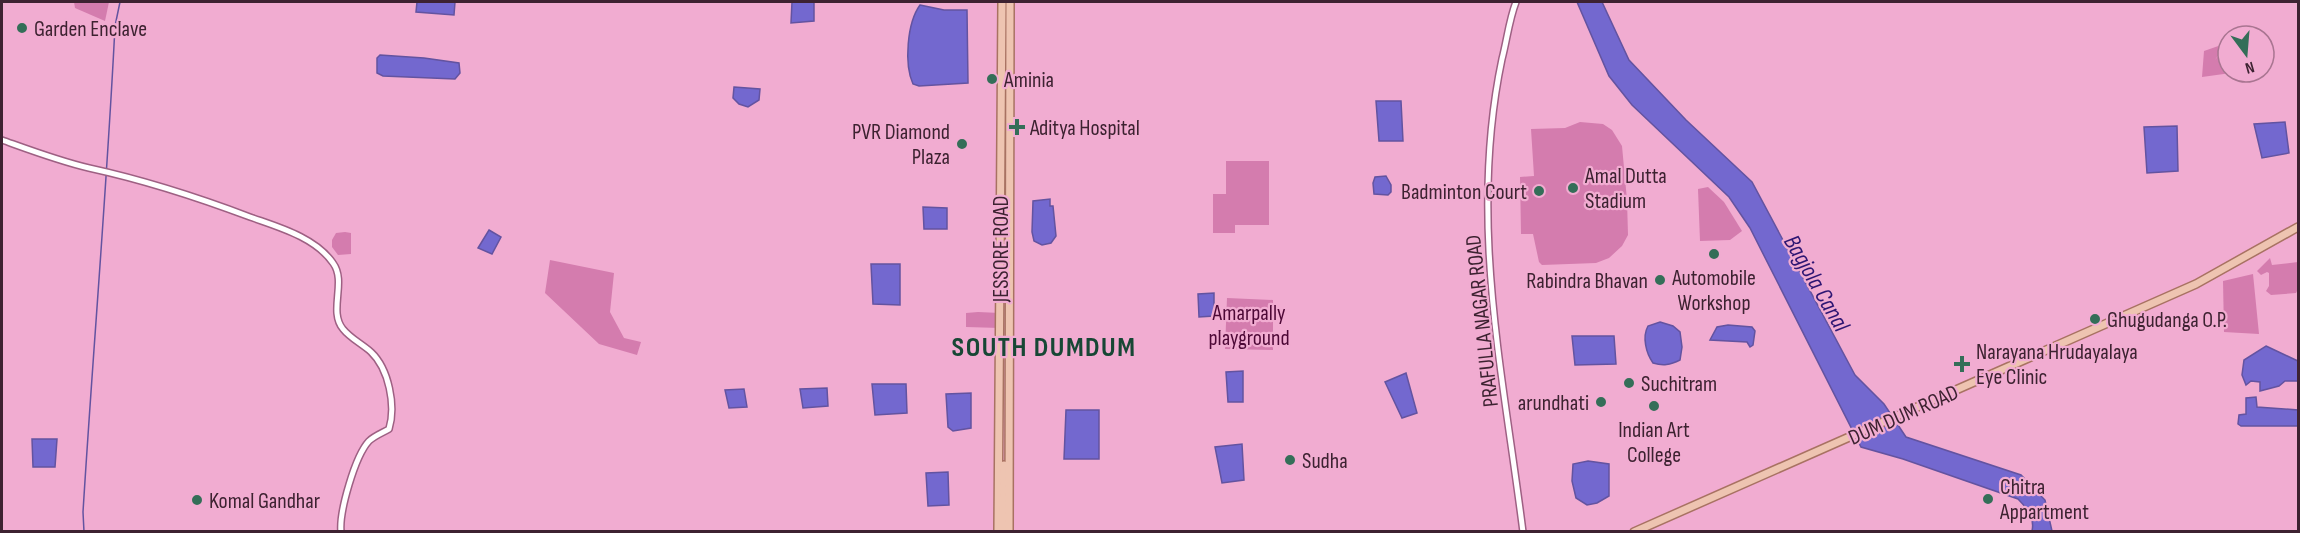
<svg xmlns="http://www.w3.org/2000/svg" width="2300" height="533" viewBox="0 0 2300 533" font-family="'Sofia Sans Condensed',sans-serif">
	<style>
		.green { fill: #d47cae }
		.water { fill: #7368cf; stroke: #6353a0; stroke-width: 1.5 }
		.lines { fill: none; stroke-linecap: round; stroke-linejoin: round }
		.stream { stroke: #6353a0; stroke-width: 1.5 }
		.tertiary-casing { stroke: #9e6083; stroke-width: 8 }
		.primary-casing { stroke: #a87262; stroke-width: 10 }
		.tertiary { stroke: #fff; stroke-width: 5 }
		.primary { stroke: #eec4b1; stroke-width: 7 }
		.poi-dot { fill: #346e58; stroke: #f1acd1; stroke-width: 2 }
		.labels { text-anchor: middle; stroke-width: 4.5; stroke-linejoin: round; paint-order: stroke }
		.poi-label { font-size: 22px; fill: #3d2231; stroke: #f1acd1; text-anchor: start }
		.street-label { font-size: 22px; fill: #3d2231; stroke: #f1acd1 }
		.park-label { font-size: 22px; fill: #4d0836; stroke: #f1acd1 }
		.water-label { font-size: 24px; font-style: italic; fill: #2e1673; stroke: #f1acd1 }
		.district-label { font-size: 28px; font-weight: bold; letter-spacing: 1.5px; fill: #174735; stroke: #f1acd1 }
	</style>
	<rect width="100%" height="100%" fill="#f1acd1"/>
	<g class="green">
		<path d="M74 2H109L105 21 75 8Z"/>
		<path d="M2227 43 2215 60 2228 45V72L2231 73 2202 77 2204 51Z"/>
		<path d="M1580 122 1603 124 1612 130 1622 146 1627 200 1628 235 1622 246 1609 258 1596 263 1542 265 1539 262 1533 234H1521L1520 177 1534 176 1531 129 1565 128Z"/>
		<path d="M1226 161H1269V225H1235V233H1213V194H1226Z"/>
		<path d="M1708 187 1724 202 1742 231 1730 240 1700 241 1698 189Z"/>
		<path d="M345 232 351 233V254L338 255 332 247V240L336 233Z"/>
		<path d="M2270 258 2272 265 2298 262V289L2296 293 2271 295 2266 291 2269 286V273L2267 272 2261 275 2257 271Z"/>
		<path d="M550 260 614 273 610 312 624 338 641 342 637 355 599 344 545 293Z"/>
		<path d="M2253 274 2259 334 2224 332 2223 281Z"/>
		<path d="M1227 298 1273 300V350L1225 349Z"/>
		<path d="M978 312 1000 313V328L966 327V313Z"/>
	</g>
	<g class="water">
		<path d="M417 2H455L454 15 416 12Z"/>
		<path d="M792 2H814V21L791 23Z"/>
		<path d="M1577 2H1602L1629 60 1686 120 1752 182 1855 375 1884 404 1906 437 2021 475 2045 500 2052 531H2032C2035 518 2027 508 2018 499L1903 459 1861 447 1750 228 1729 197 1632 105 1609 76Z"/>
		<path d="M920 5 944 10H967L968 83 919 86 913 84C904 64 907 23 920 5Z"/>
		<path d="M380 55 424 58 459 63 460 73 455 79 383 76 377 73V58Z"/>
		<path d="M734 87 760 89 759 100 748 107 739 104 733 98Z"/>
		<path d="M1376 101H1401L1403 141H1379Z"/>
		<path d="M2285 122 2289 153 2262 158 2254 124Z"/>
		<path d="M2177 126 2178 171 2147 173 2144 127Z"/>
		<path d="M1386 176 1391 185V192L1388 195 1374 194 1373 183 1375 177Z"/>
		<path d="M1050 199V206H1053L1056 236 1051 243 1042 245 1034 241 1032 232 1033 201Z"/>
		<path d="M923 207 947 208V229H924Z"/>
		<path d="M489 230 501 237 492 254 478 248Z"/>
		<path d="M871 264H900V305L873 304Z"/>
		<path d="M1214 293V316L1199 317 1198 294Z"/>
		<path d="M1660 322 1673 326 1680 332 1682 347 1680 360C1670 365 1663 366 1653 363 1646 353 1642 337 1648 326Z"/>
		<path d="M1728 325 1752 327 1755 331 1753 345 1750 347 1747 342 1710 340 1717 327Z"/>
		<path d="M1572 336H1614L1616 364 1575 365Z"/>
		<path d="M2266 346 2298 361V381H2285L2279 386 2260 391V382L2251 381 2246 385 2242 375 2244 360Z"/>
		<path d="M1243 371V402H1228L1226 372Z"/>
		<path d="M1406 373 1417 413 1402 418 1385 382Z"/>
		<path d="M872 384H906L907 413 875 415Z"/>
		<path d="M827 388 828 406 803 408 800 389Z"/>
		<path d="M744 389 747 407 729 408 725 390Z"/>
		<path d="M971 393V428L953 431 948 427 946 394Z"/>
		<path d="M2256 397 2257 407 2298 410V426H2241L2238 424 2239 415 2246 414V398Z"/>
		<path d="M1066 410H1099V459H1064Z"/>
		<path d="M32 439H57L55 467H33Z"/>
		<path d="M1242 444 1244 480 1222 483 1215 447Z"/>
		<path d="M1588 461 1609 464V496L1597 503 1587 505 1576 498 1572 481 1573 464Z"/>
		<path d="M948 472 949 505 928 506 926 473Z"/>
	</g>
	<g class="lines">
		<path class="stream" d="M84 532 83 512C93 350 107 188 115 26L120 2"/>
		<defs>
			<g id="tertiary">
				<path d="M1516 2C1509 20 1507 40 1502 59 1468 220 1503 372 1523 532"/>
				<path d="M2 140C30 150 59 161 89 168 144 180 197 197 250 217 278 227 315 237 333 263 347 282 328 311 343 329 350 338 362 344 371 352 389 369 396 406 389 429 382 433 374 436 369 441 355 456 339 512 341 532"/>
			</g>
			<g id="primary">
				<path d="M998 532 1002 2"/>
				<path d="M1003 532 1004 465"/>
				<path d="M1009 532 1010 2"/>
				<path d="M1634 532 2196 284 2298 227"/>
			</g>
		</defs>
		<use href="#tertiary" class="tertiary-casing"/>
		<use href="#primary" class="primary-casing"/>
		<use href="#tertiary" class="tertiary"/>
		<use href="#primary" class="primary"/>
	</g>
	<g class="poi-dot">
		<circle cx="22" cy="28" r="6"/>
		<circle cx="992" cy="79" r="6"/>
		<path d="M1014 118h6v6h6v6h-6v6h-6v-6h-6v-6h6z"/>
		<circle cx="962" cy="144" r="6"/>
		<circle cx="1573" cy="188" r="6"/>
		<circle cx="1539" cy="191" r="6"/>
		<circle cx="1714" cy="254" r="6"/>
		<circle cx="1660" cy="280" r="6"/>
		<circle cx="2095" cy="319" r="6"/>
		<path d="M1959 355h6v6h6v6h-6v6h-6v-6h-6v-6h6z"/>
		<circle cx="1629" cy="383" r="6"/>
		<circle cx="1601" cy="402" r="6"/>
		<circle cx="1654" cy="406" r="6"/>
		<circle cx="1290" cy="460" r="6"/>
		<circle cx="1988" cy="499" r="6"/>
		<circle cx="197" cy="500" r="6"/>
	</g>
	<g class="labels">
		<g class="poi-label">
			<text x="34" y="36">Garden Enclave</text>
			<text x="1004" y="87">Aminia</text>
			<text x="1030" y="135">Aditya Hospital</text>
			<text x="950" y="139" text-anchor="end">PVR Diamond<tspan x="950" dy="25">Plaza</tspan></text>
			<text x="1585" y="183">Amal Dutta<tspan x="1585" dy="25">Stadium</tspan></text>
			<text x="1527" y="199" text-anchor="end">Badminton Court</text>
			<text x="1714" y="285" text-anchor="middle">Automobile<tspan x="1714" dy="25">Workshop</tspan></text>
			<text x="1648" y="288" text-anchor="end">Rabindra Bhavan</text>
			<text x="2107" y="327">Ghugudanga O.P.</text>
			<text x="1976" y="359">Narayana Hrudayalaya<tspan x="1976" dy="25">Eye Clinic</tspan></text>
			<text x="1641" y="391">Suchitram</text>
			<text x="1589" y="410" text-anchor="end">arundhati</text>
			<text x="1654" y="437" text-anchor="middle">Indian Art<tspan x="1654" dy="25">College</tspan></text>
			<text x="1302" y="468">Sudha</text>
			<text x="2000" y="494">Chitra<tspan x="2000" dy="25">Appartment</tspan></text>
			<text x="209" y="508">Komal Gandhar</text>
		</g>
		<g class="street-label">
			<text transform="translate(1000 249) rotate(-90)" y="8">JESSORE ROAD</text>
			<text transform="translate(1481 321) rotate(-96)" y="8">PRAFULLA NAGAR ROAD</text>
			<text transform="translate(1903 414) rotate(-24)" y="8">DUM DUM ROAD</text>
		</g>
		<g class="park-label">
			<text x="1249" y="320">Amarpally<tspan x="1249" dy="25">playground</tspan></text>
		</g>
		<g class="water-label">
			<text transform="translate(1817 283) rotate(60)" y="8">Bagjola Canal</text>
		</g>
		<g class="district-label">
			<text x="1044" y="356">SOUTH DUMDUM</text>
		</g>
	</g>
	<rect width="2300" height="533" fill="none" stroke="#3d2231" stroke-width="6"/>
	<g transform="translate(2246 54) rotate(164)"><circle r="28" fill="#f1acd1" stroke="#a97591" stroke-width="1.5"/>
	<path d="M0-4.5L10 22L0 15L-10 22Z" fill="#346e58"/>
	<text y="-9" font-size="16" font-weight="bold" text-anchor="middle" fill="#3d2231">N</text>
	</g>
</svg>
